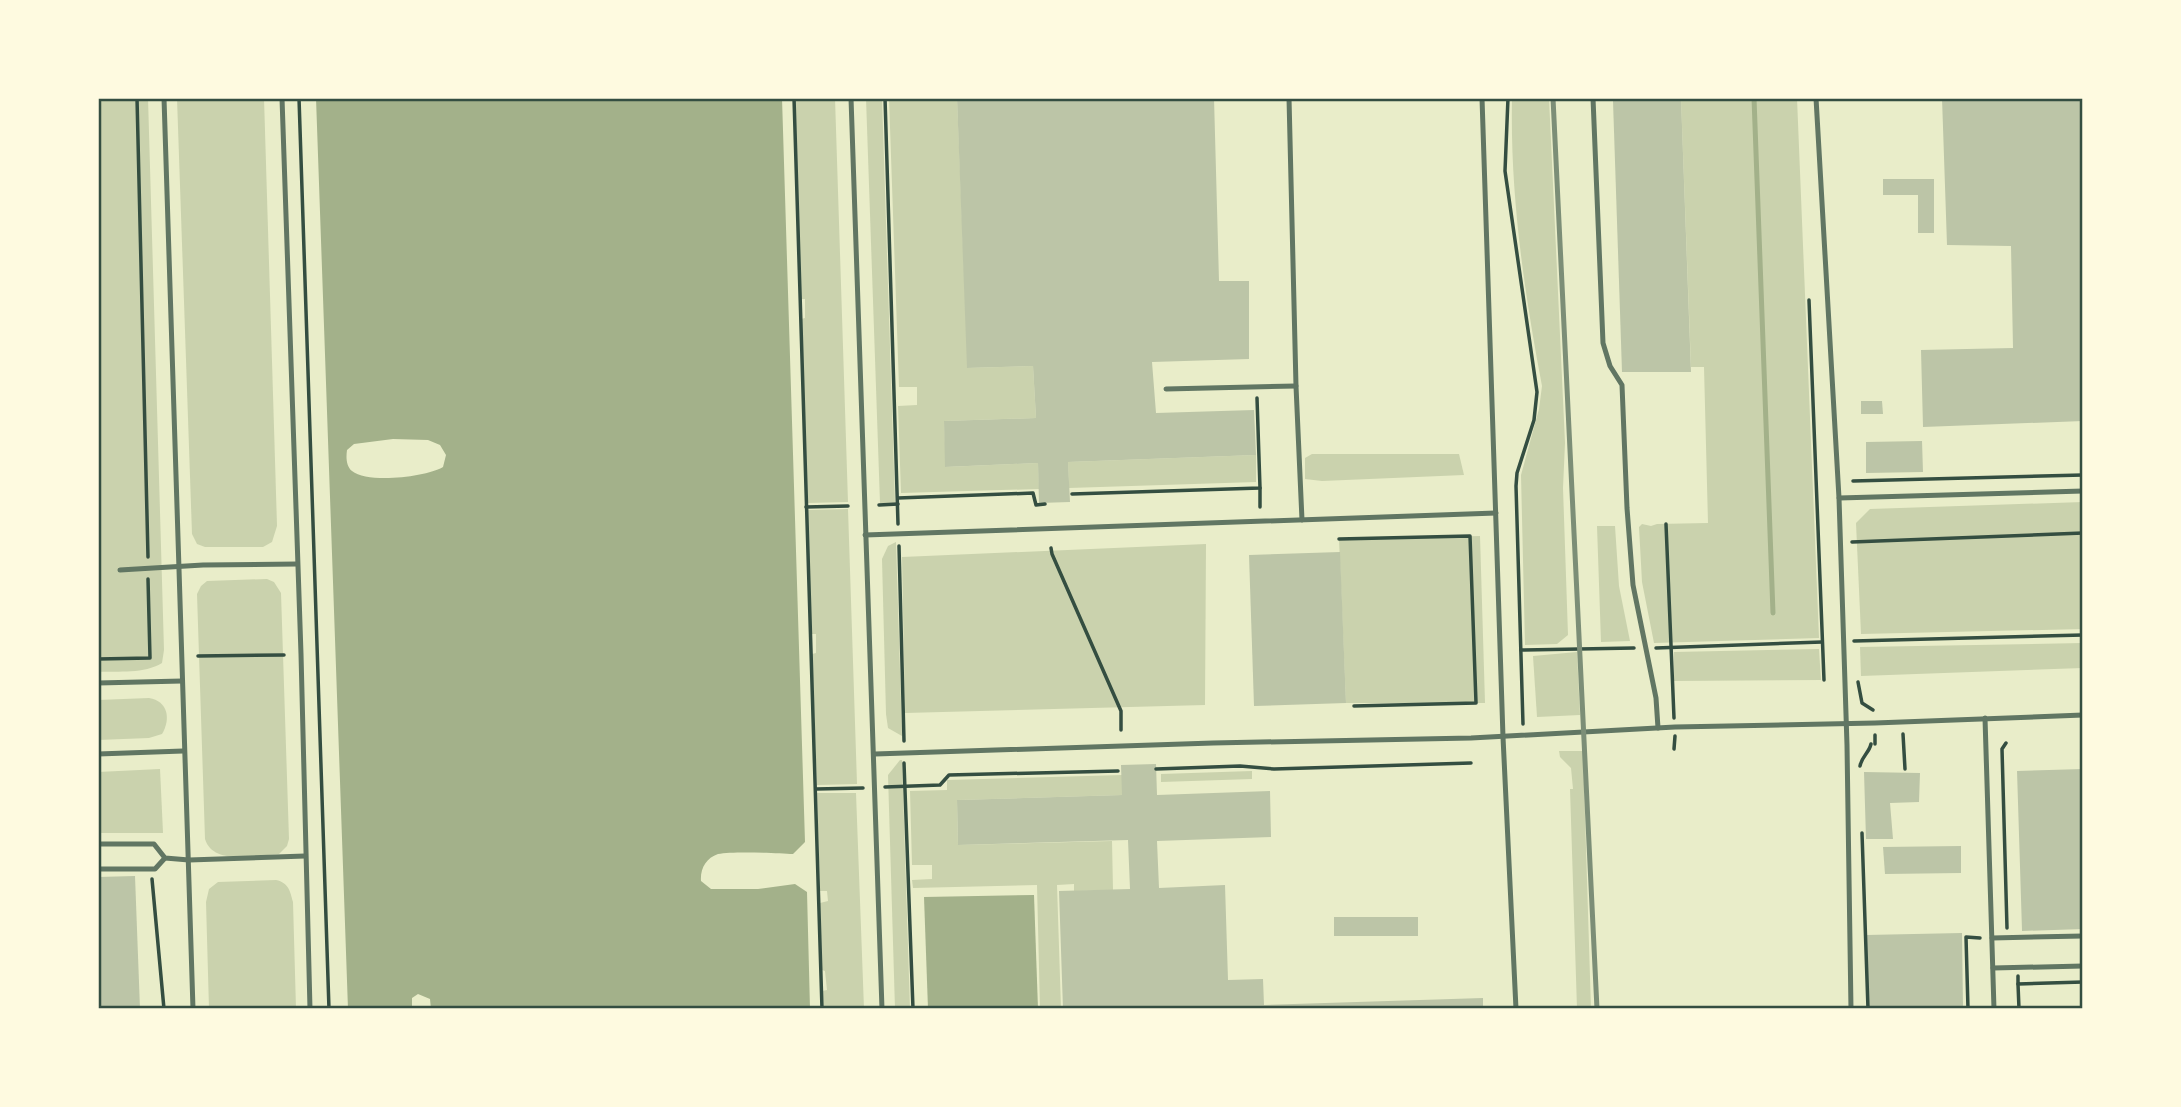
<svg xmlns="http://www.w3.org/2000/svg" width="2181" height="1107" viewBox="0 0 2181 1107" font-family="'Noto Sans',sans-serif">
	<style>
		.green { fill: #cad2ad }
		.water { fill: #a3b18a; fill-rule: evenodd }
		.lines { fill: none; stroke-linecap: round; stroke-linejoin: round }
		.stream { stroke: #a3b18a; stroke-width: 5 }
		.building { fill: #bcc5a7 }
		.path { stroke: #344e41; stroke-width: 3.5 }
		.service { stroke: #617663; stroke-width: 5 }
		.rail { stroke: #7c8e77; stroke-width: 5 }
		.neatline { fill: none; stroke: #344e41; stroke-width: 2.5 }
	</style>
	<rect width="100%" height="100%" fill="#e9edc9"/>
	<g class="green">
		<path d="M98 98H148L164 650 162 663C144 674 119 671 98 672Z"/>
		<path d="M177 98H264L277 526 272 542 263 547H205L197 544 192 534Z"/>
		<path d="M794 98H835L848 502 807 503 801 319 805 318V299H801Z"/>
		<path d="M866 98H882L895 503H880Z"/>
		<path d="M889 98H957L968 368 1033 366 1036 418 944 421 946 467 1038 463 1039 489 901 493 898 406 917 405V387H899Z"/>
		<path d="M1512 98H1549L1565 443 1563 488 1568 635 1557 644 1525 645 1521 475 1539 409 1542 386C1524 291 1510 195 1512 98Z"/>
		<path d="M1707 98H1797L1819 638 1654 643 1642 582 1639 527 1642 524 1651 526 1657 524 1708 523 1704 367H1691L1681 99Z"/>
		<path d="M1312 454H1459L1464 475 1322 481 1305 479V458Z"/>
		<path d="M1256 455V482L1069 488 1068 462Z"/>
		<path d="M2083 502V629L1861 634 1856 523 1870 509Z"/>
		<path d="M848 509 857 784 817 785 812 654 816 653V634H811L807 510Z"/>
		<path d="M1597 526H1615L1619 586 1630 641 1601 642Z"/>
		<path d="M1480 536 1485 703H1346L1339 539Z"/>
		<path d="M896 542 902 736 888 728 886 714 882 559 888 546Z"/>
		<path d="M1206 544 1205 705 905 713 902 557Z"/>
		<path d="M267 579 274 582 281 593 289 839 287 846 279 854C257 855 213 866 205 839L197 594 201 586 207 581Z"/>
		<path d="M2083 643V668L1861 676 1860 647Z"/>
		<path d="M1819 649 1821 680 1674 681V652Z"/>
		<path d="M1577 652 1580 715 1537 717 1533 656Z"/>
		<path d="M149 698C168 701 171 719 162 734L149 738 98 740V700Z"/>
		<path d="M1559 751H1583L1591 1009H1577L1570 789H1573L1571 768 1560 757Z"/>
		<path d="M900 760H902L910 1009H895L888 775Z"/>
		<path d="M160 769 163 833H98V772Z"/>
		<path d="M1252 771V779L1161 782V774Z"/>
		<path d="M1122 775V795L957 800 958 845 1112 841 1113 890 1074 891V884L1057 885 1061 1009H1040L1037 885 913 888 912 880 932 879V865H912L910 791 947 790V780Z"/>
		<path d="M817 793H856L864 1009H823L822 991 827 990 825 971 822 970 820 903 828 901 827 891H820Z"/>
		<path d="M276 880C289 883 290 891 293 902L296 1009H209L206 902 209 889 218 882Z"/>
	</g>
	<g class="water">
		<path d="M316 98H782L805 842 793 854C777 853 733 851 718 854 706 858 700 869 701 881L711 889H758L795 884 807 892 810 1009H431L430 999 418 994 412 998V1009H348ZM393 439 428 440 440 445 446 455 443 467C426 477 368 484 352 471 346 466 346 457 347 450L354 444Z"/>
		<path d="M1034 895 1038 1009H928L924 897Z"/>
	</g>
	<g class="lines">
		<path class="stream" d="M1754 98 1773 613"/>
	</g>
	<g class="building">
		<path d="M957 98H1214L1219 281H1249V359L1152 362 1156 413 1254 410 1256 455 1068 462 1070 502 1039 503 1038 463 945 467 944 421 1036 418 1033 366 967 368Z"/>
		<path d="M1942 98H2083V421L1923 427 1921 350 2013 348 2011 246 1947 245Z"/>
		<path d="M1681 99 1691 372H1622L1613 101Z"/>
		<path d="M1883 179H1934V233H1918V195H1883Z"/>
		<path d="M1861 401H1882L1883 414H1861Z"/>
		<path d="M1922 441 1923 472 1866 473V442Z"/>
		<path d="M1340 552 1346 703 1254 706 1249 555Z"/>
		<path d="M1156 764 1157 795 1270 791 1271 837 1157 841 1159 888 1225 885 1228 980 1263 979 1264 1005 1483 998V1009H1063L1059 891 1130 889 1128 840 958 845 957 800 1122 795 1121 765Z"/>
		<path d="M2083 769V929L2022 931 2017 771Z"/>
		<path d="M1864 772 1920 773 1919 802 1890 803 1893 839H1866Z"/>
		<path d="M1961 846V873L1885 874 1883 847Z"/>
		<path d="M135 876 140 1009H98V877Z"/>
		<rect x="1334" y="917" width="84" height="19"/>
		<path d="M1962 933 1963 1009H1868L1866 935Z"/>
	</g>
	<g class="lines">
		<g class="path">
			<path d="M137 98 148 557"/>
			<path d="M299 98 329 1009"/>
			<path d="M794 98 822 1009"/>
			<path d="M885 98 898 524"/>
			<path d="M1508 98 1505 171 1537 392 1534 420 1517 473 1516 486 1523 724"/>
			<path d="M1809 300 1824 680"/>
			<path d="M1853 481 2083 475"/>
			<path d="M1260 488V507"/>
			<path d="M1072 494 1260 488 1257 398"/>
			<path d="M898 498 1033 493 1036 505 1045 504"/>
			<path d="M879 505 898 504"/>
			<path d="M806 507 848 506"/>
			<path d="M1666 524 1674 718"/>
			<path d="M1339 539 1470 536 1476 703 1354 706"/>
			<path d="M1852 542 2083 533"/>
			<path d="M899 546 904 741"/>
			<path d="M1051 548 1052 554 1121 711V730"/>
			<path d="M1854 641 2083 635"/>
			<path d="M1656 648 1822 642"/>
			<path d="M1521 650 1634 648"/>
			<path d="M198 656 284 655"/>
			<path d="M98 659 150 658 148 579"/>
			<path d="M1858 682 1862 703 1873 710"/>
			<path d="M1903 734 1905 769"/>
			<path d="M1875 735V744"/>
			<path d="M2006 743 2002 749 2007 928"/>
			<path d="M1674 749 1675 736"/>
			<path d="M904 763 913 1009"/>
			<path d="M1860 766C1862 756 1869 753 1871 744"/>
			<path d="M1156 769 1240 766 1274 769 1471 763"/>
			<path d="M885 787 940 785 949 775 1118 771"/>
			<path d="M816 789 863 788"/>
			<path d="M1862 833 1868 1009"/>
			<path d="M152 879 164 1009"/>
			<path d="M2018 976V984L2083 982"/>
			<path d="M2018 984 2019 1009"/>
			<path d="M1968 1009 1966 937 1980 938"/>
		</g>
		<g class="service">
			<path d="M164 98 193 1009"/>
			<path d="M282 98 301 654 310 1009"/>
			<path d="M851 98 882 1009"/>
			<path d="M1289 98 1296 386 1302 520"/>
			<path d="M1482 98 1503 737 1516 1009"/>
			<path d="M1593 98 1603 343 1610 366 1622 385 1627 508 1633 585 1656 698 1658 728"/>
			<path d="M1816 98 1839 498 1847 745 1851 1009"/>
			<path d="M1166 389 1296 386"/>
			<path d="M1839 498 2083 491"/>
			<path d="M865 535 1496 513"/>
			<path d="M120 570 203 565 297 564"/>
			<path d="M98 683 182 681"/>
			<path d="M1985 718 1994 1009"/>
			<path d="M98 754 183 751"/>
			<path d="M875 754 1213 743 1471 738 1675 727 1875 723 2083 715"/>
			<path d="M98 844H154L165 858 189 860 305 856"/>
			<path d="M98 869H155L165 858"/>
			<path d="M1992 938 2083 936"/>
			<path d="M1993 968 2083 966"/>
		</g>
		<path class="rail" d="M1553 98 1597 1009"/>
	</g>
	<rect width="2181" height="1107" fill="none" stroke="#fefae0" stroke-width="200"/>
	<rect x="100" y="100" width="1981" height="907" class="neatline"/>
</svg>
